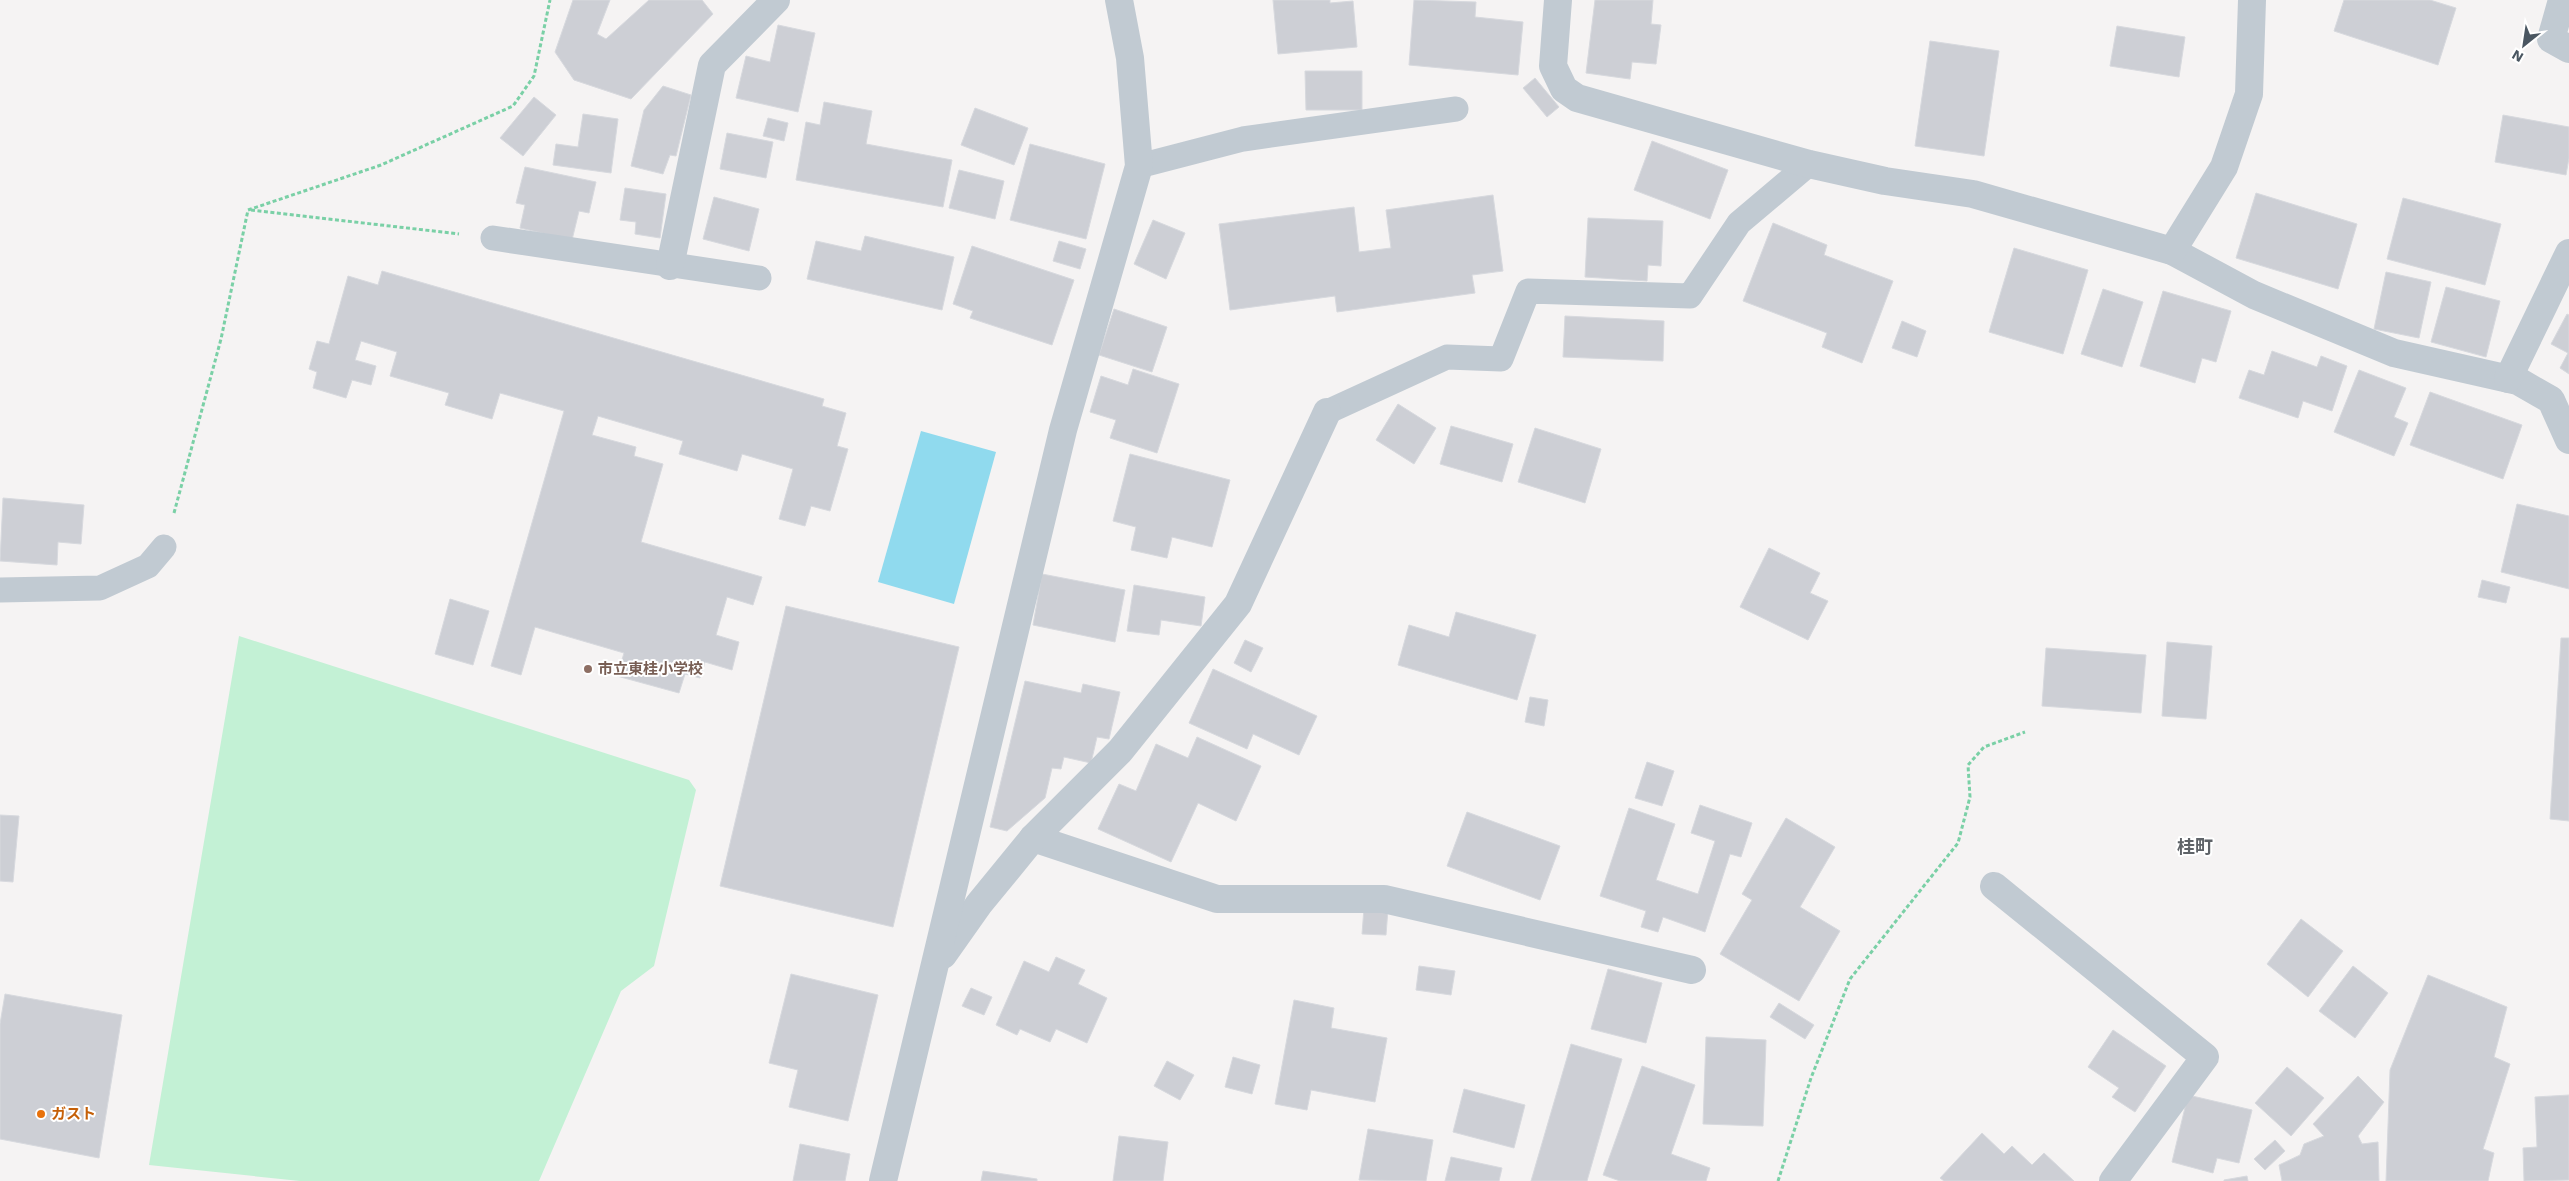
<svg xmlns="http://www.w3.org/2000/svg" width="2569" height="1181" viewBox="0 0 2569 1181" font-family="'Work Sans','Noto Sans JP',sans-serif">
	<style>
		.green { fill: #c3f1d5 }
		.water { fill: #90daee }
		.building { fill: #cdcfd5; stroke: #d7d9de }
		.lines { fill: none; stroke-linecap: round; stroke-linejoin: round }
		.path { stroke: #7ad0a6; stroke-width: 3; stroke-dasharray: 4 2.5; stroke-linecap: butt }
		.service { stroke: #c1cad2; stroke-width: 25 }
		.minor { stroke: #c1cad2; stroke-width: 28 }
		.education-dot { fill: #8d6e63; stroke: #fff; stroke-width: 2 }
		.food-dot { fill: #e8710a; stroke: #fff; stroke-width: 2 }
		.labels { text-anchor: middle; stroke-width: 4; stroke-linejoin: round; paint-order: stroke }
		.education-label { font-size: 15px; font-weight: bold; fill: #785e54; stroke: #fff; text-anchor: start }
		.food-label { font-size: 15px; font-weight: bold; fill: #c56008; stroke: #fff; text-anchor: start }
		.quarter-label { font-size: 18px; font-weight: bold; fill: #5f6368; stroke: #fff }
	</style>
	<rect width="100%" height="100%" fill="#f5f3f3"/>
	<path class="green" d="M239 636 689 780 696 790 654 966 621 991 539 1181H300L149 1165Z"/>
	<path class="water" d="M921 431 996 452 954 604 878 582Z"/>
	<g class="building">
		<path d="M573 0H610L597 34 606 39 649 0H702L713 14 631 99 574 80 555 52Z"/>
		<path d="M1273 0H1330V3L1353 1 1357 47 1278 54Z"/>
		<path d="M1414 0 1476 2 1475 17 1523 22 1518 75 1409 65Z"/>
		<path d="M1595 0H1653L1651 24 1661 25 1656 64 1632 62 1630 79 1586 73Z"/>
		<path d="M2344 0H2430L2456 8 2438 65 2334 31Z"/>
		<path d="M778 25 815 33 798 112 736 98 746 56 770 62Z"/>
		<path d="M2117 26 2185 37 2179 77 2110 66Z"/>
		<path d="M1930 41 1999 51 1984 156 1915 146Z"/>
		<path d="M1305 71H1362V110H1306Z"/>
		<path d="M1535 78 1559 107 1547 117 1523 88Z"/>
		<path d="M663 86 691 95 676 156 670 155 663 174 631 166 644 110Z"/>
		<path d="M534 97 556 115 523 156 500 138Z"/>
		<path d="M824 102 872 111 866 144 952 160 943 207 796 180 806 122 820 125Z"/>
		<path d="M975 108 1028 128 1014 165 961 145Z"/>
		<path d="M583 114 618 119 611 173 553 165 556 144 578 147Z"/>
		<path d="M2503 115 2569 127V158L2566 175 2495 162Z"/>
		<path d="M768 118 788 123 784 141 763 136Z"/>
		<path d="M727 133 773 142 766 178 720 169Z"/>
		<path d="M1652 141 1728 170 1710 219 1634 190Z"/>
		<path d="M1030 144 1105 164 1086 239 1010 220Z"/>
		<path d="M525 167 596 182 589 213 579 211 572 240 520 228 525 205 516 203Z"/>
		<path d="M959 170 1004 181 995 219 949 208Z"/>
		<path d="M625 188 666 194 660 238 635 234 636 222 620 220Z"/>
		<path d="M2256 193 2357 224 2338 289 2236 258Z"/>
		<path d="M1493 195 1503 271 1472 275 1475 293 1337 312 1335 296 1230 310 1219 224 1354 207 1359 252 1391 248 1386 210Z"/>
		<path d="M714 197 759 209 749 251 703 239Z"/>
		<path d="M2403 198 2501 224 2485 285 2387 259Z"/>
		<path d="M1588 218 1663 221 1661 266 1648 265 1647 281 1585 277Z"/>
		<path d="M1153 220 1185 233 1166 279 1134 264Z"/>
		<path d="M1773 223 1827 245 1824 255 1893 281 1862 363 1822 347 1827 333 1743 301Z"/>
		<path d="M865 236 954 257 942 310 807 279 816 241 861 251Z"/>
		<path d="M1059 241 1086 249 1080 269 1053 261Z"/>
		<path d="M972 246 1074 280 1052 345 970 318 973 311 953 304Z"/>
		<path d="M2014 248 2088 270 2063 354 1989 332Z"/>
		<path d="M382 271 824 399 822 406 846 413 837 446 848 449 830 511 811 506 805 526 779 519 793 469 742 454 737 471 679 454 683 441 598 416 592 435 636 447 634 456 663 464 641 542 762 577 753 605 727 597 716 635 739 642 732 670 705 662 700 678 685 674 679 693 617 676 624 653 535 627 521 675 491 666 564 411 500 393 492 419 445 405 449 393 390 376 397 352 361 341 355 360 376 366 371 385 352 380 346 398 313 388 317 372 309 369 317 341 329 344 348 276 378 285Z"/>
		<path d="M2386 272 2431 282 2419 338 2374 329Z"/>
		<path d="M2446 287 2500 301 2486 357 2431 342Z"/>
		<path d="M2103 289 2143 302 2122 367 2081 354Z"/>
		<path d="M2163 291 2231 311 2216 362 2202 358 2195 383 2140 366Z"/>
		<path d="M1114 309 1167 327 1152 372 1099 355Z"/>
		<path d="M2567 314 2569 315V374L2560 368 2568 353 2551 344Z"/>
		<path d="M1565 316 1664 321 1663 361 1563 357Z"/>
		<path d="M1902 321 1926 331 1917 357 1892 348Z"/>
		<path d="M2272 351 2317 367 2321 356 2347 366 2332 411 2303 401 2298 418 2239 398 2249 370 2264 375Z"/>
		<path d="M1133 369 1179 384 1157 453 1110 438 1116 420 1090 412 1101 376 1128 385Z"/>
		<path d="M2359 370 2406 388 2394 417 2408 423 2394 456 2334 432Z"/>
		<path d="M2430 392 2522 425 2503 479 2410 445Z"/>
		<path d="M1398 404 1436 428 1414 464 1376 440Z"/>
		<path d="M1451 426 1513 444 1502 482 1440 464Z"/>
		<path d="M1535 428 1601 449 1585 503 1518 482Z"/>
		<path d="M1130 454 1230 480 1212 547 1172 537 1167 558 1131 550 1136 527 1113 521Z"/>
		<path d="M3 498 84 505 81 544 58 542 57 565 0 561Z"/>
		<path d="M2517 504 2569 516V589L2501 572Z"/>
		<path d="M1769 548 1820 573 1810 593 1828 601 1808 640 1740 607Z"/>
		<path d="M1042 574 1125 590 1115 642 1033 625Z"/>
		<path d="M2482 580 2510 587 2506 603 2478 597Z"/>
		<path d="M1134 585 1205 597 1201 626 1161 620 1159 635 1127 631Z"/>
		<path d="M450 599 489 611 473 665 435 654Z"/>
		<path d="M786 606 959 647 893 927 720 886Z"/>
		<path d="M1456 612 1536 635 1517 700 1398 665 1409 625 1449 637Z"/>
		<path d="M2561 638H2569V821L2550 819Z"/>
		<path d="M1245 640 1263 648 1251 672 1234 663Z"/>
		<path d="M2167 642 2212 646 2206 719 2162 716Z"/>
		<path d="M2046 648 2146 655 2141 713 2042 706Z"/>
		<path d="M1213 669 1317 716 1299 755 1253 734 1247 749 1189 723Z"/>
		<path d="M1025 681 1081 693 1083 684 1120 692 1109 739 1097 737 1091 763 1064 757 1061 769 1052 768 1045 798 1007 831 990 827Z"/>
		<path d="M1530 697 1548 700 1544 726 1525 722Z"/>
		<path d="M1197 737 1261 766 1236 821 1198 803 1171 862 1098 829 1119 784 1136 791 1156 744 1188 758Z"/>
		<path d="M1647 762 1674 771 1662 806 1635 798Z"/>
		<path d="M1700 805 1752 823 1741 857 1730 854 1705 932 1663 917 1658 932 1641 927 1646 911 1600 896 1629 808 1675 824 1656 880 1698 894 1715 841 1691 833Z"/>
		<path d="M1467 812 1560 846 1540 900 1447 866Z"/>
		<path d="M0 815 19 816 13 882 0 881Z"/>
		<path d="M1786 818 1835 847 1800 907 1840 931 1799 1001 1720 954 1752 900 1742 894Z"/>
		<path d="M1364 908 1388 909 1386 935 1362 934Z"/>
		<path d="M2301 919 2343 951 2308 997 2267 964Z"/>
		<path d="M1056 957 1085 970 1078 984 1107 998 1087 1043 1056 1029 1050 1042 1020 1029 1017 1035 996 1025 1024 961 1049 972Z"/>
		<path d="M1419 966 1455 971 1451 995 1416 990Z"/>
		<path d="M2353 966 2388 993 2355 1038 2319 1011Z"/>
		<path d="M1608 969 1662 983 1646 1043 1591 1029Z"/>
		<path d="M791 974 878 995 848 1121 789 1107 798 1070 769 1063Z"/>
		<path d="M2428 975 2507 1007 2494 1057 2510 1064 2483 1149 2494 1153 2488 1181H2386L2390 1070Z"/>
		<path d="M971 988 992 997 984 1015 962 1006Z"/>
		<path d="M5 994 122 1015 99 1158 0 1139V1024Z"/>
		<path d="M1294 1000 1334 1008 1331 1028 1387 1038 1375 1102 1311 1090 1307 1110 1275 1104Z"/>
		<path d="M1779 1003 1814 1025 1805 1039 1770 1017Z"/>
		<path d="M2113 1030 2166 1066 2135 1112 2112 1097 2119 1088 2088 1067Z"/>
		<path d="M1706 1037 1766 1040 1763 1126 1703 1124Z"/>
		<path d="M1571 1044 1622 1059 1587 1181H1531Z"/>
		<path d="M1233 1057 1260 1065 1252 1094 1225 1087Z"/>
		<path d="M1167 1061 1194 1075 1180 1100 1154 1086Z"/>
		<path d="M1642 1066 1695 1085 1671 1154 1710 1168 1706 1181H1620L1603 1175Z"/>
		<path d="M2287 1067 2324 1098 2291 1136 2255 1103Z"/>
		<path d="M2358 1076 2384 1102 2358 1136 2362 1144 2378 1142 2379 1181H2282L2279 1165 2300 1155 2304 1144 2324 1136 2313 1124Z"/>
		<path d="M1464 1089 1525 1105 1514 1148 1453 1132Z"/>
		<path d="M2188 1095 2252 1110 2239 1163 2217 1158 2213 1173 2172 1162Z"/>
		<path d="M2569 1095V1180L2524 1181 2523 1148 2537 1147 2535 1097Z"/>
		<path d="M1368 1129 1433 1140 1426 1181 1359 1180Z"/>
		<path d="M1982 1133 2004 1154 2012 1146 2032 1165 2044 1153 2074 1181H1944L1940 1178Z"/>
		<path d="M1119 1136 1168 1142 1163 1181H1113Z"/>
		<path d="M2275 1140 2285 1151 2265 1170 2254 1159Z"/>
		<path d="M800 1144 850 1154 845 1181H793Z"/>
		<path d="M1451 1157 1502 1168 1499 1181H1445Z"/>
		<path d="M983 1171 1037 1179V1181H981Z"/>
		<path d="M2247 1176 2248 1181H2224V1180Z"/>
	</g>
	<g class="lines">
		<g class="path">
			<path d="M248 210 381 165 513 106 534 76 550 0"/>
			<path d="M251 210 459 234"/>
			<path d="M174 513 221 339 248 210"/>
			<path d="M1778 1181 1811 1078 1850 979 1958 843 1970 797 1968 765 1984 747 2025 732"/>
		</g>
		<g class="service">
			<path d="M1139 166 1243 139 1456 109"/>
			<path d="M493 238 759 278"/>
			<path d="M1327 412 1447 357 1501 359 1528 291 1690 296 1739 223 1809 164"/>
			<path d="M0 590 100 588 148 566 164 547"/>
		</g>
		<g class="minor">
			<path d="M1558 0 1553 66 1564 89 1577 98 1809 164 1885 181 1973 194 2172 251 2254 295 2394 353 2518 381 2551 400 2569 440"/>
			<path d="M2562 0 2551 39 2569 49"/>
			<path d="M2172 251 2224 167 2249 94 2252 0"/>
			<path d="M670 266 712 65 776 0"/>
			<path d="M2508 379 2569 253"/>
			<path d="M1033 838 1217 899H1384L1692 970"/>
			<path d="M1994 886 2205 1057 2113 1181"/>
			<path d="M943 955 979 904 1033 838 1120 751 1238 604 1327 412"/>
			<path d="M883 1181 1063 430 1139 166 1130 58 1119 0"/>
		</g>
	</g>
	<circle class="education-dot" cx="588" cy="669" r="5"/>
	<circle class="food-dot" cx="41" cy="1114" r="5"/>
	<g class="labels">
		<g class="education-label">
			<text x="598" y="674">市立東桂小学校</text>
		</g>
		<g class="food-label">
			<text x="51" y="1119">ガスト</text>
		</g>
		<g class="quarter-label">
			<text x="2195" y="853">桂町</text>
		</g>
	</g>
	<g transform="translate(2524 45) rotate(210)" stroke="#ffffff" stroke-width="4" paint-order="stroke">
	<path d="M0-4L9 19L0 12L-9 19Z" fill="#4a5661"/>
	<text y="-8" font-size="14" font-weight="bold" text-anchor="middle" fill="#4a5661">N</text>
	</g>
</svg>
